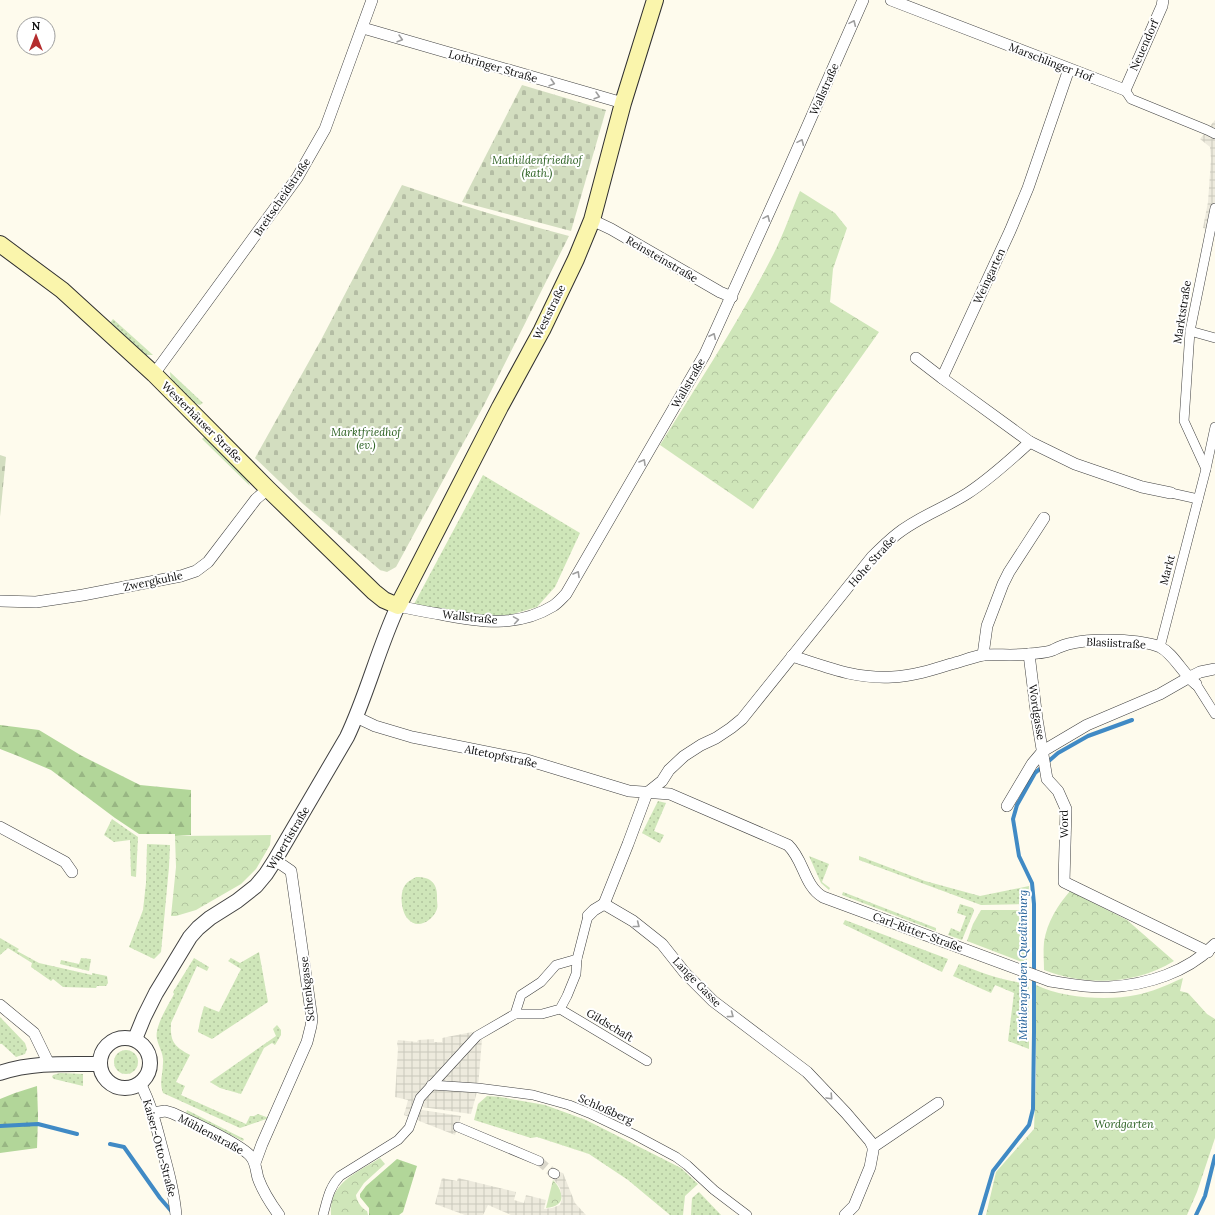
<svg xmlns="http://www.w3.org/2000/svg" width="1215" height="1215" viewBox="0 0 1215 1215" font-family="Lora,serif">
	<style>
		.grass { fill: url(#grass-dots) }
		.forest { fill: url(#forest-firs) }
		.cemetery { fill: url(#cemetery-stones) }
		.park { fill: url(#park-crowns) }
		.plaza { fill: url(#plaza-grid) }
		.lines { fill: none; stroke-linecap: round; stroke-linejoin: round }
		.stream { stroke: #408ac5; stroke-width: 4 }
		.pedestrian-tunnel { stroke: #dad7cb; stroke-width: 9; stroke-dasharray: 9 4.5; stroke-linecap: butt }
		.pedestrian-casing { stroke: #404040; stroke-width: 10 }
		.minor-casing { stroke: #404040; stroke-width: 12 }
		.tertiary-casing { stroke: #404040; stroke-width: 16 }
		.secondary-casing { stroke: #2f2f2f; stroke-width: 18 }
		.pedestrian { stroke: #fff; stroke-width: 9 }
		.minor { stroke: #fff; stroke-width: 11 }
		.tertiary { stroke: #fff; stroke-width: 14 }
		.secondary { stroke: #faf5ac; stroke-width: 16 }
		.oneway { stroke: #9e9e9e }
		.labels { text-anchor: middle; stroke-width: 4; stroke-linejoin: round; paint-order: stroke }
		.street-label { font-size: 11px; fill: #0d0d0d; stroke: #fff }
		.park-label { font-size: 11px; font-style: italic; fill: #2b6021; stroke: #fff }
		.water-label { font-size: 12px; font-style: italic; fill: #1e5d96; stroke: #fff }
	</style>
	<defs>
		<pattern id="grass-dots" width="8" height="8" patternUnits="userSpaceOnUse"><rect width="8" height="8" fill="#cfe6b9"/><path d="M2 2h.1M6 6h.1" fill="none" stroke="#b1c49e" stroke-width="1.8" stroke-linecap="round"/></pattern>
		<pattern id="forest-firs" width="22" height="20" patternUnits="userSpaceOnUse"><rect width="22" height="20" fill="#b2d699"/><path d="M5 1l3.5 6h-7zM16 11l3.5 6h-7z" fill="#98b683"/></pattern>
		<pattern id="cemetery-stones" width="16" height="16" patternUnits="userSpaceOnUse"><rect width="16" height="16" fill="#d3dec0"/><path d="M2 7V4a2 2 0 0 1 4 0v3zM10 15v-3a2 2 0 0 1 4 0v3z" fill="#b4bda4"/></pattern>
		<pattern id="park-crowns" width="20" height="18" patternUnits="userSpaceOnUse"><rect width="20" height="18" fill="#cfe6b9"/><path d="M2 6a3 3 0 1 1 6 0M12 15a3 3 0 1 1 6 0" fill="none" stroke="#b1c49e"/></pattern>
		<pattern id="plaza-grid" width="8" height="8" patternUnits="userSpaceOnUse"><rect width="8" height="8" fill="#edeadd"/><path d="M0 4h8M4 0v8" fill="none" stroke="#cac8bc"/></pattern>
	</defs>
	<rect width="100%" height="100%" fill="#fefbed"/>
	<g class="grass">
		<path d="M113 319 153 355H145L141 353 110 323Z"/>
		<path d="M170 372 203 403 200 405 196 404C186 396 170 386 170 372Z"/>
		<path d="M206 435C215 444 248 476 250 486L202 439Z"/>
		<path d="M483 475 580 533 555 587 537 607 506 616H462L413 606Z"/>
		<path d="M658 801 666 803 654 831 664 835 660 843 642 833Z"/>
		<path d="M112 819 138 837 136 877 131 876 130 840 114 842 104 835Z"/>
		<path d="M147 844 170 845 169 867 161 952 154 959 129 947 143 910 146 883Z"/>
		<path d="M809 856 829 864 822 882 830 888 829 890 821 883Z"/>
		<path d="M859 856 925 881 980 896 1029 886 1028 904 981 905 859 860Z"/>
		<path d="M416 877C432 877 438 884 437 900 437 903 438 906 437 909 433 921 417 930 408 919 401 912 399 891 406 884 408 881 413 879 416 877Z"/>
		<path d="M843 892 936 928V931L842 895Z"/>
		<path d="M960 904 973 908 974 911 962 940 948 935 951 928 960 932 966 916 957 913Z"/>
		<path d="M845 920 948 959 942 972 843 924Z"/>
		<path d="M0 938 19 949 17 951 39 963 92 975V973L107 976 108 983 106 986H97L96 988 63 987 53 979 51 981 31 967 32 963 8 948 0 955Z"/>
		<path d="M259 952 268 1002 212 1039 198 1032 200 1021 204 1006 219 1012 241 969 228 961 231 958 240 963Z"/>
		<path d="M81 958 91 959 89 971 60 964 61 960 79 964Z"/>
		<path d="M194 958 209 967 207 971 197 966 171 1023C170 1042 174 1046 190 1055L176 1082 185 1086 181 1095 246 1124 250 1116H254L258 1114 269 1118 240 1128 163 1093C159 1082 163 1074 163 1063 164 1054 159 1048 157 1039 154 1027 168 1006 174 994L173 992Z"/>
		<path d="M959 964C982 973 1004 981 1029 984V1049L1008 1041 1014 993 995 985 991 993 953 976Z"/>
		<path d="M0 1017 25 1043 27 1049 25 1054 16 1057 2 1044H0Z"/>
		<path d="M277 1025 281 1030V1035L275 1045 272 1043 264 1048 241 1094 220 1088 210 1082 276 1036 273 1029Z"/>
		<circle cx="126" cy="1062" r="12"/>
		<path d="M60 1073 83 1074V1086L54 1079 52 1077 53 1075Z"/>
		<path d="M487 1096 500 1097 545 1105 586 1120 681 1168 698 1184 685 1196 683 1215H670L628 1180 589 1154 537 1137 531 1138 474 1120 478 1104Z"/>
		<path d="M187 1110 244 1139 243 1141 186 1113Z"/>
		<path d="M699 1192 721 1215H691L692 1198Z"/>
	</g>
	<g class="forest">
		<path d="M0 725 39 730 82 756 140 785 191 790V835L175 836V834H139L115 818 51 770 18 756 0 749Z"/>
		<path d="M37 1086 38 1116 37 1148 0 1153V1099L15 1093Z"/>
		<path d="M397 1159 417 1166 403 1212 399 1215H369V1208L360 1197V1194L366 1186Z"/>
	</g>
	<g class="cemetery">
		<path d="M522 85 606 110 571 231 462 202Z"/>
		<path d="M402 185C457 204 512 221 569 236L484 405 396 567 387 572 380 570 302 503 255 458 321 340Z"/>
		<path d="M0 455 6 457 0 517Z"/>
	</g>
	<g class="park">
		<path d="M800 191 835 213 847 228 833 269 830 302 879 332 753 509 660 445C699 382 740 320 774 253 784 233 791 212 800 191Z"/>
		<path d="M271 835 270 845 256 869 241 884 196 910 176 916H171L176 867 175 836Z"/>
		<path d="M1070 891 1127 920 1174 961C1135 985 1086 986 1044 970 1044 961 1043 951 1044 942 1047 922 1058 905 1070 891Z"/>
		<path d="M981 910H1027V964L967 941 973 924Z"/>
		<path d="M1183 978 1180 991 1188 993 1207 1014 1215 1019V1138L1197 1192 1187 1215H986L996 1172 1034 1129 1036 1077V985C1062 998 1108 1001 1136 995 1152 992 1167 985 1183 978Z"/>
		<path d="M380 1158 385 1164 364 1183 356 1195C356 1200 362 1209 367 1211L368 1215H331C329 1182 357 1173 380 1158Z"/>
		<path d="M553 1180C564 1192 567 1206 546 1208Z"/>
	</g>
	<g class="plaza">
		<path d="M1215 120V230L1203 228 1208 202 1211 159 1210 147 1200 139Z"/>
		<path d="M472 1032 482 1039 478 1088 471 1114 422 1107V1110L461 1116 455 1135 404 1115 408 1100 395 1097 398 1048 397 1043 398 1040 417 1042 418 1040 434 1039V1042H442V1038Z"/>
		<path d="M556 1172 563 1173 575 1203 586 1215H511L488 1205 483 1215H465L435 1204 442 1178 457 1181 458 1178 516 1192 514 1200 524 1203 526 1195 546 1200 544 1209 552 1208 560 1205 562 1199 560 1188 552 1177Z"/>
	</g>
	<g class="lines">
		<g class="stream">
			<path d="M0 1126 38 1124 77 1134"/>
			<path d="M110 1144 124 1147 160 1198 173 1213"/>
			<path d="M980 1215 993 1171 1029 1125 1033 1109 1034 1032V904L1032 883 1019 856 1013 819 1017 805 1035 773 1058 753 1088 736 1132 720"/>
			<path d="M1196 1215 1205 1196 1215 1156"/>
		</g>
		<path class="pedestrian-tunnel" d="M539 1161 553 1173"/>
		<defs>
			<g id="pedestrian">
				<path d="M1125 90 1131 99 1207 130 1215 134"/>
				<path d="M1190 331 1215 338"/>
				<path d="M1206 469 1184 421 1190 331 1215 208"/>
				<path d="M1171 493 1198 499"/>
				<path d="M1160 647 1206 469 1215 427"/>
				<path d="M1196 684 1215 714"/>
				<path d="M560 1009 647 1061"/>
				<path d="M515 1014H542L560 1009 567 996 576 974 577 959"/>
				<path d="M431 1085 478 1088 533 1095 569 1105 589 1113 635 1135 676 1157 687 1165 714 1190 747 1215"/>
				<path d="M458 1127 539 1161"/>
				<path d="M553 1173 555 1174"/>
				<path d="M323 1215C327 1201 329 1187 340 1176L398 1140 409 1128 420 1098 477 1036 515 1014 521 995 541 982 556 965 577 959 588 916"/>
			</g>
			<g id="minor">
				<path d="M891 0 1125 90 1162 6 1163 0"/>
				<path d="M363 28 623 103"/>
				<path d="M592 220 611 229 720 292 732 297"/>
				<path d="M916 358 942 378"/>
				<path d="M154 374 297 178 325 129 372 0"/>
				<path d="M1030 442 942 378 1010 231 1028 188 1069 69"/>
				<path d="M0 601 36 602 83 595 181 576 196 571 208 562 256 499 268 489"/>
				<path d="M398 606C412 609 426 612 440 614 480 622 517 628 553 606 558 603 562 598 566 594L705 354 785 177 863 0"/>
				<path d="M1029 654 1037 719 1047 779 1058 791 1066 809 1064 882 1208 952"/>
				<path d="M983 655 987 626 1003 584 1009 572 1044 518"/>
				<path d="M792 656C827 667 855 679 892 677 913 676 932 670 951 664 962 661 973 657 983 655 998 654 1014 656 1029 654 1037 653 1046 653 1053 650 1059 647 1066 644 1073 643 1093 638 1141 639 1160 647 1174 654 1182 673 1196 684"/>
				<path d="M356 717 375 726 412 737 527 760 629 791 670 794 788 845C804 860 804 886 823 897L1050 981C1069 984 1089 988 1109 987 1147 985 1188 972 1215 944"/>
				<path d="M647 793 662 781 669 770 684 756 701 745 716 738 731 728 742 719 872 557C880 549 888 541 897 534 918 517 945 508 968 493 991 478 1010 460 1030 442L1075 464 1142 487 1171 493"/>
				<path d="M1007 806 1032 764 1043 751 1087 725 1160 694 1188 678 1200 672 1215 669"/>
				<path d="M0 827 65 862 72 872"/>
				<path d="M604 904 633 921 662 944 685 973 713 1001 807 1072 846 1113 870 1141 873 1147V1151L870 1167 854 1206 845 1215"/>
				<path d="M604 904 628 844 647 793"/>
				<path d="M588 916 594 910 604 904"/>
				<path d="M0 1005 34 1033 49 1064"/>
				<path d="M140 1083C151 1104 156 1125 162 1148 168 1170 174 1192 176 1215"/>
				<path d="M153 1113 165 1111 172 1113C187 1120 244 1145 252 1158 256 1164 256 1171 258 1178 263 1192 271 1204 279 1215"/>
				<path d="M873 1147 938 1103"/>
				<path d="M255 1163 262 1144 307 1042 311 1026 312 1019 291 871 275 860"/>
			</g>
			<g id="tertiary">
				<circle cx="125" cy="1063" r="25"/>
				<path d="M135 1039 144 1017 156 993 190 937 198 928 210 918 237 901 256 886 266 874 275 860 347 737C367 695 378 649 398 606"/>
				<path d="M0 1073C32 1062 67 1064 100 1064"/>
			</g>
			<path id="secondary" d="M0 244 62 290 154 374 268 489 374 592 384 600 398 606 500 407 542 330 576 259 592 220 623 103 655 0"/>
		</defs>
		<use href="#pedestrian" class="pedestrian-casing"/>
		<use href="#minor" class="minor-casing"/>
		<use href="#tertiary" class="tertiary-casing"/>
		<use href="#secondary" class="secondary-casing"/>
		<use href="#pedestrian" class="pedestrian"/>
		<use href="#minor" class="minor"/>
		<use href="#tertiary" class="tertiary"/>
		<use href="#secondary" class="secondary"/>
	</g>
	<defs><path id="oneway-chevron" d="M-2-3.5L2.5 0L-2 3.5" fill="none" stroke-width="1.6" stroke-linecap="round" stroke-linejoin="round"/></defs>
	<g class="oneway">
		<use href="#oneway-chevron" transform="translate(853 23) rotate(-66)"/>
		<use href="#oneway-chevron" transform="translate(400 39) rotate(16)"/>
		<use href="#oneway-chevron" transform="translate(552 83) rotate(16)"/>
		<use href="#oneway-chevron" transform="translate(597 96) rotate(16)"/>
		<use href="#oneway-chevron" transform="translate(801 142) rotate(-66)"/>
		<use href="#oneway-chevron" transform="translate(767 218) rotate(-66)"/>
		<use href="#oneway-chevron" transform="translate(713 336) rotate(-65)"/>
		<use href="#oneway-chevron" transform="translate(643 462) rotate(-60)"/>
		<use href="#oneway-chevron" transform="translate(577 574) rotate(-60)"/>
		<use href="#oneway-chevron" transform="translate(516 620) rotate(-9)"/>
		<use href="#oneway-chevron" transform="translate(637 925) rotate(38)"/>
		<use href="#oneway-chevron" transform="translate(731 1015) rotate(37)"/>
		<use href="#oneway-chevron" transform="translate(830 1097) rotate(47)"/>
	</g>
	<g class="labels">
		<g class="street-label">
			<text transform="translate(1144 45) rotate(-66)" y="4">Neuendorf</text>
			<text transform="translate(1051 62) rotate(21)" y="4">Marschlinger Hof</text>
			<text transform="translate(493 66) rotate(16)" y="4">Lothringer Straße</text>
			<text transform="translate(824 89) rotate(-66)" y="4">Wallstraße</text>
			<text transform="translate(282 197) rotate(-56)" y="4">Breitscheidstraße</text>
			<text transform="translate(662 259) rotate(30)" y="4">Reinsteinstraße</text>
			<text transform="translate(989 276) rotate(-65)" y="4">Weingarten</text>
			<text transform="translate(549 312) rotate(-64)" y="4">Weststraße</text>
			<text transform="translate(1182 312) rotate(-81)" y="4">Marktstraße</text>
			<text transform="translate(688 383) rotate(-60)" y="4">Wallstraße</text>
			<text transform="translate(202 422) rotate(45)" y="4">Westerhäuser Straße</text>
			<text transform="translate(872 561) rotate(-48)" y="4">Hohe Straße</text>
			<text transform="translate(1167 570) rotate(-75)" y="4">Markt</text>
			<text transform="translate(153 581) rotate(-12)" y="4">Zwergkuhle</text>
			<text transform="translate(470 617) rotate(6)" y="4">Wallstraße</text>
			<text transform="translate(1116 643) rotate(3)" y="4">Blasiistraße</text>
			<text transform="translate(1037 712) rotate(81)" y="4">Wordgasse</text>
			<text transform="translate(501 756) rotate(12)" y="4">Altetopfstraße</text>
			<text transform="translate(1064 824) rotate(-91)" y="4">Word</text>
			<text transform="translate(288 838) rotate(-59)" y="4">Wipertistraße</text>
			<text transform="translate(918 932) rotate(20)" y="4">Carl-Ritter-Straße</text>
			<text transform="translate(697 982) rotate(46)" y="4">Lange Gasse</text>
			<text transform="translate(307 989) rotate(-96)" y="4">Schenkgasse</text>
			<text transform="translate(610 1025) rotate(31)" y="4">Gildschaft</text>
			<text transform="translate(606 1109) rotate(24)" y="4">Schloßberg</text>
			<text transform="translate(211 1134) rotate(28)" y="4">Mühlenstraße</text>
			<text transform="translate(160 1148) rotate(75)" y="4">Kaiser-Otto-Straße</text>
		</g>
		<g class="park-label">
			<text x="537" y="164">Mathildenfriedhof<tspan x="537" dy="13">(kath.)</tspan></text>
			<text x="366" y="436">Marktfriedhof<tspan x="366" dy="13">(ev.)</tspan></text>
			<text x="1124" y="1128">Wordgarten</text>
		</g>
		<g class="water-label">
			<text transform="translate(1023 965) rotate(-90)" y="4">Mühlengraben Quedlinburg</text>
		</g>
	</g>
	<g transform="translate(36 36)"><circle r="19" fill="#ffffff" stroke="#9e9e9e"/>
	<path d="M0-3L7 15L0 10L-7 15Z" fill="#b42d2e"/>
	<text y="-6" font-size="11" font-weight="bold" text-anchor="middle" fill="#0d0d0d">N</text>
	</g>
</svg>
